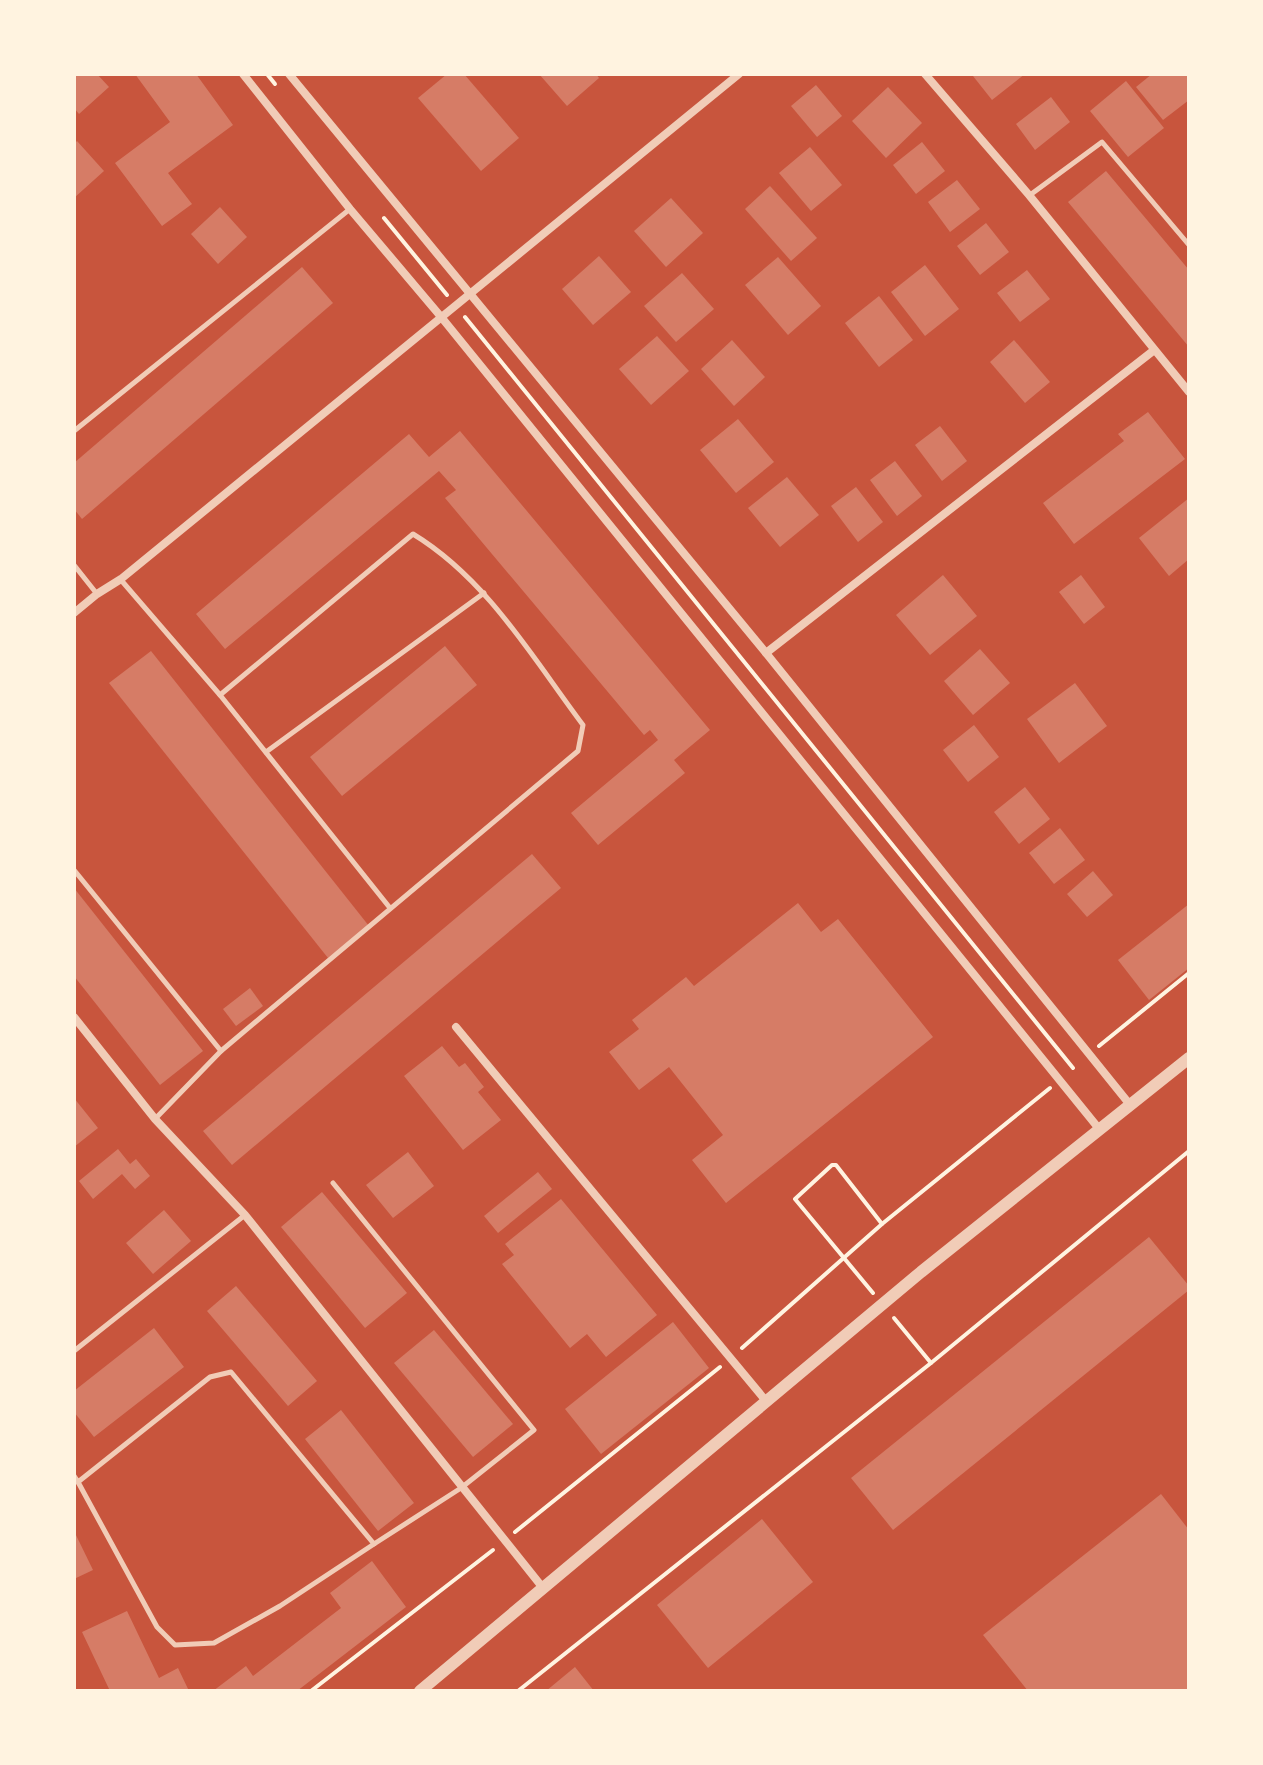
<svg xmlns="http://www.w3.org/2000/svg" width="1263" height="1765" viewBox="0 0 1263 1765" font-family="Rubik,sans-serif">
	<style>
		.building { fill: #d67c66 }
		.lines { fill: none; stroke-linecap: round; stroke-linejoin: round }
		.path { stroke: #fff3e0; stroke-width: 4 }
		.service { stroke: #f1ccb7; stroke-width: 5 }
		.minor { stroke: #f1ccb7; stroke-width: 8 }
		.tertiary { stroke: #f1ccb7; stroke-width: 12 }
	</style>
	<rect width="100%" height="100%" fill="#c8553d"/>
	<g class="building">
		<path d="M74 74H97L109 87 79 114 74 108Z"/>
		<path d="M135 74H196L233 125 168 173 192 204 162 226 115 163 170 122Z"/>
		<path d="M447 74H464L519 138 481 171 418 98Z"/>
		<path d="M539 74H596L599 78 567 106Z"/>
		<path d="M975 74H1025L992 100 973 76Z"/>
		<path d="M1152 74H1189V100L1163 120 1136 87Z"/>
		<path d="M1126 81 1164 128 1128 157 1090 111Z"/>
		<path d="M816 85 842 116 817 137 791 106Z"/>
		<path d="M888 87 922 123 886 158 852 121Z"/>
		<path d="M1051 97 1070 122 1035 150 1016 124Z"/>
		<path d="M77 141 104 171 74 198V144Z"/>
		<path d="M922 142 945 171 916 194 893 165Z"/>
		<path d="M810 147 842 185 811 211 779 173Z"/>
		<path d="M1106 171 1189 270V347L1068 202Z"/>
		<path d="M957 180 980 209 950 232 928 202Z"/>
		<path d="M770 186 817 238 791 261 745 209Z"/>
		<path d="M671 198 703 233 666 267 634 231Z"/>
		<path d="M220 207 247 237 218 264 191 234Z"/>
		<path d="M986 223 1009 252 980 275 957 246Z"/>
		<path d="M599 256 631 292 593 325 562 289Z"/>
		<path d="M778 257 821 306 788 335 745 285Z"/>
		<path d="M925 265 959 309 925 336 891 292Z"/>
		<path d="M302 267 333 303 82 519 74 509V463Z"/>
		<path d="M1027 270 1050 299 1020 322 997 293Z"/>
		<path d="M682 273 714 309 676 342 644 306Z"/>
		<path d="M879 296 913 340 879 367 845 323Z"/>
		<path d="M657 336 689 371 651 405 619 369Z"/>
		<path d="M732 340 765 377 734 406 701 369Z"/>
		<path d="M1014 340 1050 382 1025 403 990 362Z"/>
		<path d="M1148 412 1185 459 1074 544 1043 503 1124 441 1118 434Z"/>
		<path d="M738 419 774 462 736 493 700 450Z"/>
		<path d="M940 426 967 461 942 481 915 445Z"/>
		<path d="M460 431 710 730 674 760 685 773 598 845 571 813 658 740 650 730 644 735 445 498 456 490 439 471 225 649 196 614 409 434 429 457Z"/>
		<path d="M895 461 922 496 897 516 870 480Z"/>
		<path d="M787 477 819 515 780 547 748 508Z"/>
		<path d="M856 487 883 522 858 542 831 506Z"/>
		<path d="M1189 498V559L1169 576 1139 538Z"/>
		<path d="M943 575 977 616 930 655 896 615Z"/>
		<path d="M1081 575 1105 607 1084 624 1059 592Z"/>
		<path d="M445 646 477 685 342 796 310 757Z"/>
		<path d="M980 649 1010 683 973 715 944 681Z"/>
		<path d="M151 651 369 926 328 958 109 683Z"/>
		<path d="M1075 683 1107 726 1059 763 1027 719Z"/>
		<path d="M974 725 999 757 968 782 943 750Z"/>
		<path d="M1025 787 1050 819 1019 844 994 812Z"/>
		<path d="M1060 828 1085 860 1054 884 1029 853Z"/>
		<path d="M532 854 561 888 232 1165 203 1131Z"/>
		<path d="M1093 871 1113 895 1087 917 1067 894Z"/>
		<path d="M74 888 203 1051 160 1085 74 976Z"/>
		<path d="M798 903 821 932 838 919 933 1037 726 1203 692 1160 723 1135 669 1067 639 1090 609 1052 639 1029 632 1020 686 977 694 986Z"/>
		<path d="M1189 904V968L1149 1000 1118 960Z"/>
		<path d="M250 988 263 1006 236 1026 223 1009Z"/>
		<path d="M442 1046 459 1067 465 1063 484 1087 478 1092 501 1120 463 1150 404 1076Z"/>
		<path d="M74 1098 98 1128 74 1147Z"/>
		<path d="M118 1149 130 1164 136 1159 150 1176 135 1189 122 1174 93 1199 79 1181Z"/>
		<path d="M408 1152 434 1186 393 1218 366 1185Z"/>
		<path d="M538 1172 552 1189 498 1233 484 1216Z"/>
		<path d="M322 1192 407 1293 365 1328 281 1227Z"/>
		<path d="M561 1199 657 1315 606 1357 587 1334 570 1348 502 1264 514 1255 505 1244Z"/>
		<path d="M164 1210 191 1241 153 1274 126 1243Z"/>
		<path d="M1149 1237 1189 1286V1290L893 1530 851 1478Z"/>
		<path d="M236 1286 317 1381 288 1406 207 1311Z"/>
		<path d="M673 1322 709 1368 601 1454 565 1409Z"/>
		<path d="M154 1328 184 1367 94 1437 74 1412V1391Z"/>
		<path d="M434 1330 513 1424 473 1457 394 1363Z"/>
		<path d="M341 1410 414 1503 378 1531 305 1439Z"/>
		<path d="M1161 1494 1189 1530V1691H1028L983 1635Z"/>
		<path d="M762 1519 813 1582 708 1668 657 1605Z"/>
		<path d="M74 1531 93 1570 74 1579Z"/>
		<path d="M372 1561 406 1607 297 1691H213L246 1666 253 1676 341 1608 330 1593Z"/>
		<path d="M127 1611 159 1678 178 1668 189 1691H110L82 1632Z"/>
		<path d="M575 1667 594 1691H546Z"/>
	</g>
	<g class="lines">
		<g class="path">
			<path d="M267 74 275 84"/>
			<path d="M384 218 447 295"/>
			<path d="M465 317 1073 1068"/>
			<path d="M1099 1046 1189 973"/>
			<path d="M873 1293 795 1199 832 1165H836L882 1224"/>
			<path d="M894 1318 931 1363"/>
			<path d="M742 1348 882 1224 1050 1088"/>
			<path d="M515 1532 720 1367"/>
			<path d="M311 1691 493 1550"/>
			<path d="M518 1691 931 1363 1189 1151"/>
		</g>
		<g class="service">
			<path d="M1030 195 1102 142 1189 245"/>
			<path d="M74 431 350 209"/>
			<path d="M74 565 97 594"/>
			<path d="M121 580 220 695 413 534C487 579 532 657 583 725L578 751 221 1051 155 1119"/>
			<path d="M220 695 390 908"/>
			<path d="M266 752 484 593"/>
			<path d="M74 870 221 1051"/>
			<path d="M74 1351 245 1215"/>
			<path d="M74 1476 78 1482 210 1377 231 1372 374 1544 461 1488 534 1430 333 1183"/>
			<path d="M78 1482 157 1627 175 1645 214 1643 280 1606 374 1544"/>
		</g>
		<g class="minor">
			<path d="M243 74 350 209 442 318 1100 1130"/>
			<path d="M289 74 766 653 1131 1106"/>
			<path d="M925 74 1029 195 1189 392"/>
			<path d="M74 613 97 594 121 579 739 74"/>
			<path d="M766 653 1153 351"/>
			<path d="M74 1017 155 1119 245 1215 543 1588"/>
			<path d="M456 1027 766 1401"/>
		</g>
		<path class="tertiary" d="M420 1691 921 1272 1189 1058"/>
	</g>
	<rect width="1263" height="1765" fill="none" stroke="#fff3e0" stroke-width="152"/>
</svg>
